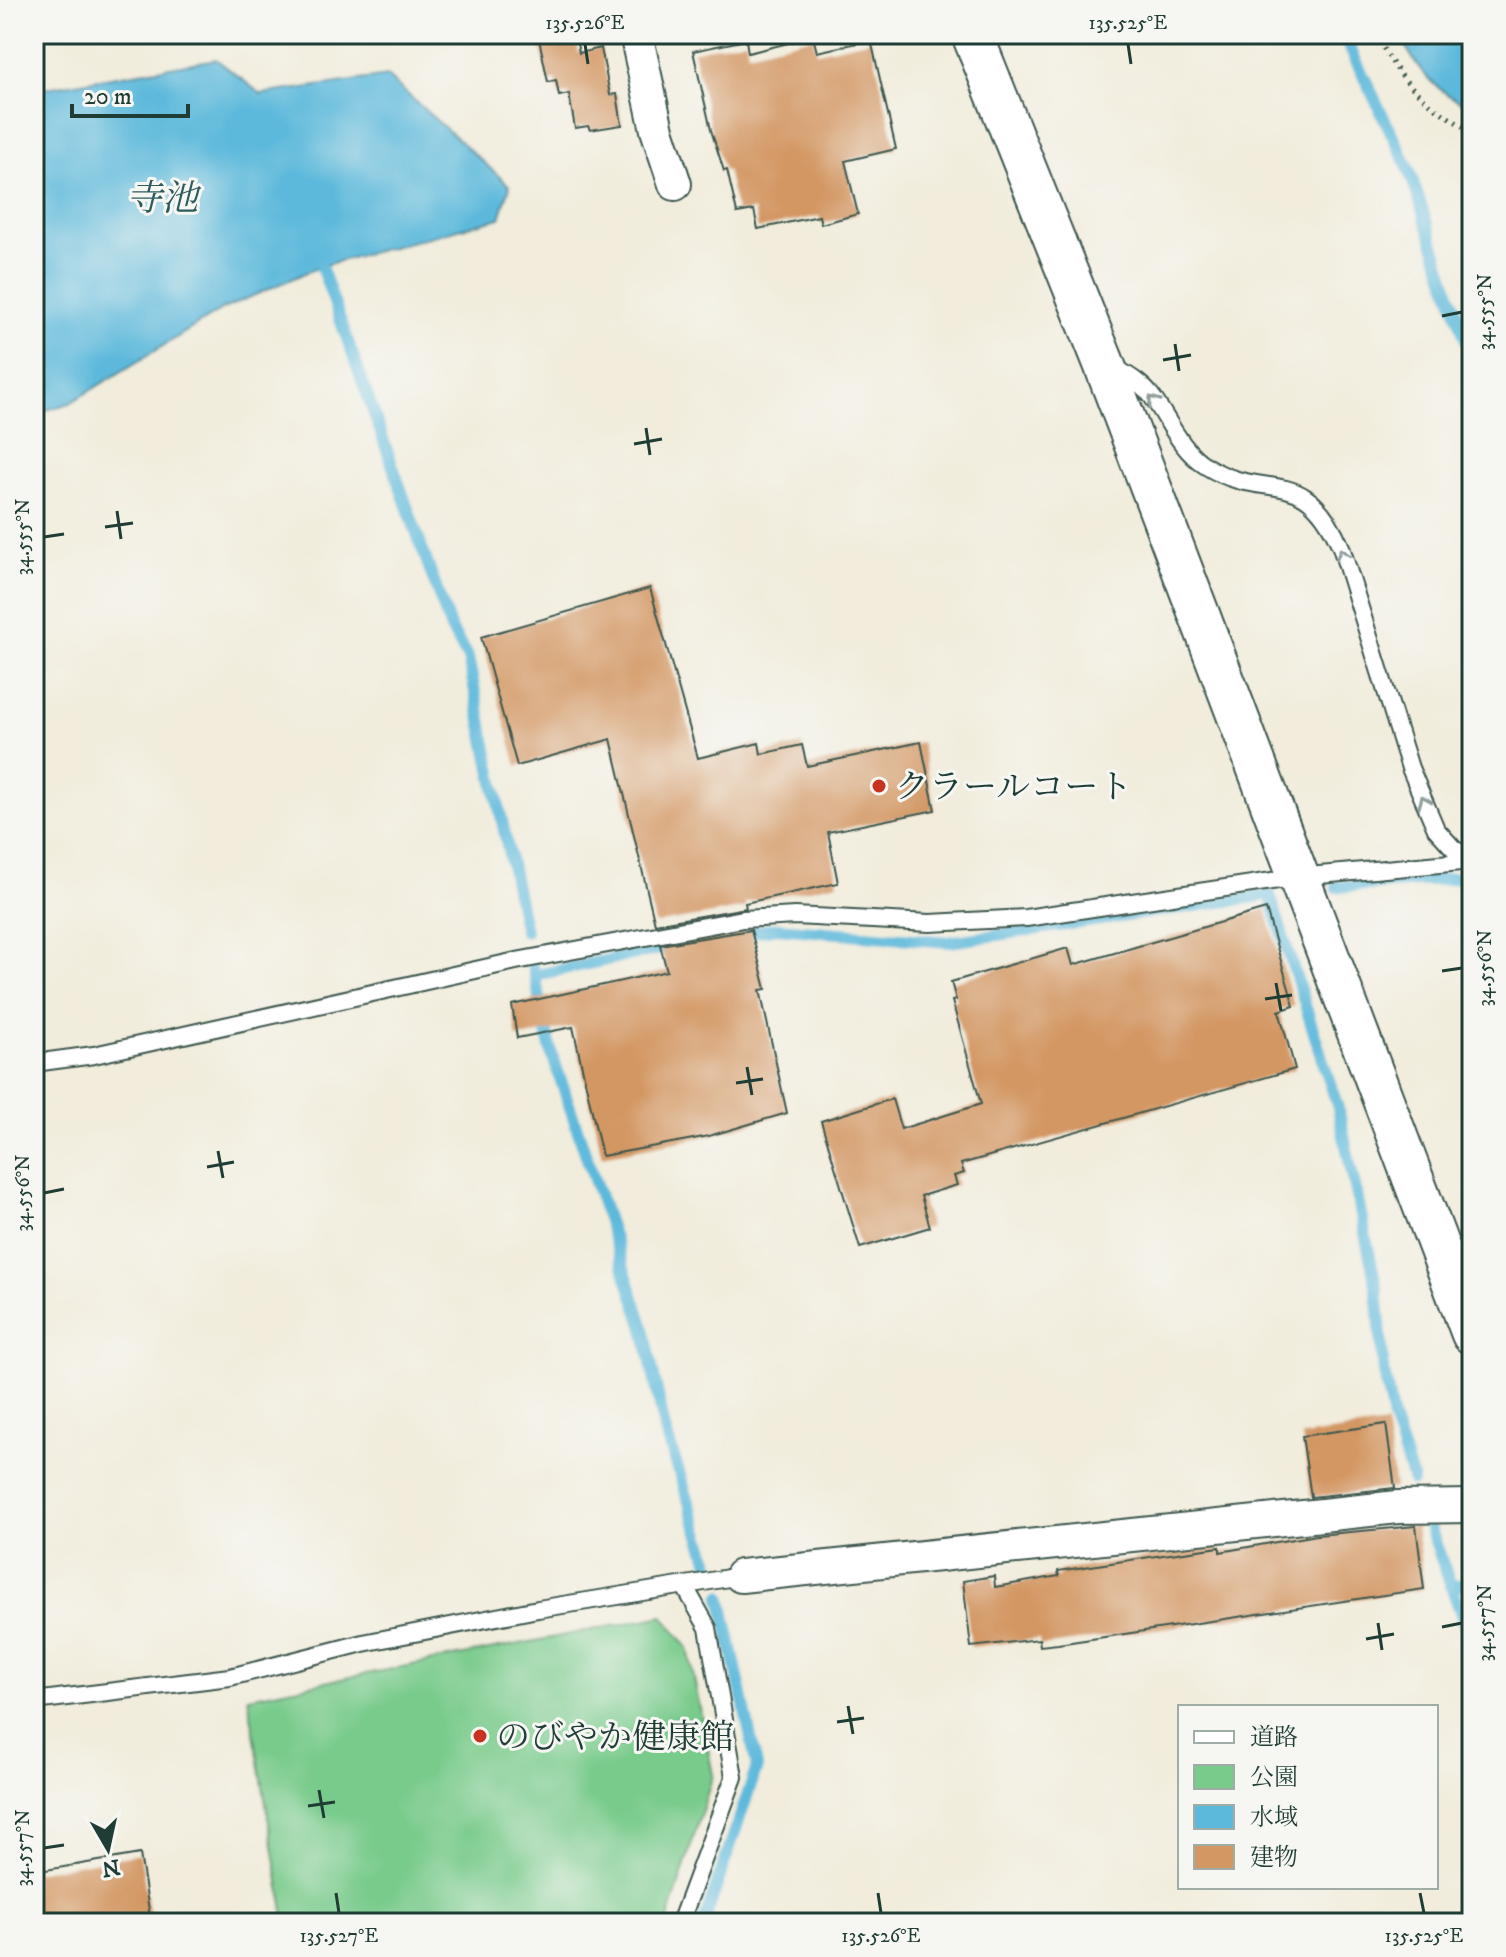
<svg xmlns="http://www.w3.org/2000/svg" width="1506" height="1957" viewBox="0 0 1506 1957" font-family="'IM FELL DW Pica','Noto Serif JP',serif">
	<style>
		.green { fill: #79cb8c; stroke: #4c8460; stroke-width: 2 }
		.water { fill: #5db9db; stroke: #3e7b88; stroke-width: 2 }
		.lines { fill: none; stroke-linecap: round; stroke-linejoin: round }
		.stream { stroke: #5db9db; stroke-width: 12 }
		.building { fill: #d39764 }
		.service-casing { stroke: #3e574d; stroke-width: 20 }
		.minor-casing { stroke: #3e574d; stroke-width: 36 }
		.tertiary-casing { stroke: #3e574d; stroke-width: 44 }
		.path { stroke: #3e574d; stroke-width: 5; stroke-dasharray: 2 6; stroke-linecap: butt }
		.service { stroke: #fff; stroke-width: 16 }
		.minor { stroke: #fff; stroke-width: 32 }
		.tertiary { stroke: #fff; stroke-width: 40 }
		.oneway { stroke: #8f9e9a }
		.ticks { fill: none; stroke: #1f3d34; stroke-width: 3 }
		.poi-dot { fill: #c8321e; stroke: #f6f6f2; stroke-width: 3 }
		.labels { text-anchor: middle; stroke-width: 6; stroke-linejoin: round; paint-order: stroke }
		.poi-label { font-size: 34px; fill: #1f3d34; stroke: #f6f6f2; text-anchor: start }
		.water-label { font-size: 36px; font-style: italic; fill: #2e5c5e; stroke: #f6f6f2 }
		.neatline { fill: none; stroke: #1f3d34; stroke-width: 3 }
		.ticks-label { font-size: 20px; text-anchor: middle; fill: #1f3d34 }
	</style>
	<rect width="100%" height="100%" fill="#f6f6f2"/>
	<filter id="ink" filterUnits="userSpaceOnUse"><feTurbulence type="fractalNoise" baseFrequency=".0125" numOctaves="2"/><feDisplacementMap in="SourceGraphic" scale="16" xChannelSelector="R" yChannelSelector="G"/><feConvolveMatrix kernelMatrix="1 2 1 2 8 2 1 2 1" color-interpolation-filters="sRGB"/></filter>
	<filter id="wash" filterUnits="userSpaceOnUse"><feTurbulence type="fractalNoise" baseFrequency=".006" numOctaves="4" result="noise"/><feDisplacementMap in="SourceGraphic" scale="32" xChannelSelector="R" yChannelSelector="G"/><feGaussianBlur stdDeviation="1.8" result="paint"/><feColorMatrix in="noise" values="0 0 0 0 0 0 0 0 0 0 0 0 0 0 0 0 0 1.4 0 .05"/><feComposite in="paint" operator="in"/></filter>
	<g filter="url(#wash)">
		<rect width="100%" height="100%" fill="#f1ecdb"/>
		<path class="green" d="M663 1616 688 1648 713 1775 667 1923H286L248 1697Z"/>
		<g class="water">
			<path d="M1399 34H1472V107C1435 93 1416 68 1399 34Z"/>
			<path d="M216 59 261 94 387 76 510 186 500 218 321 266 223 309 70 403 34 414V90Z"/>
		</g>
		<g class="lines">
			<g class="stream">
				<path d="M1343 34 1408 167 1472 358"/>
				<path d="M321 266 451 629 468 658 525 931"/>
				<path d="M1337 887 1472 877"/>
				<path d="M1270 895 1338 1108 1377 1289 1384 1372 1393 1419 1413 1481"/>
				<path d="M739 934 777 928 949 942 1261 896"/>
				<path d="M533 967 551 1051 644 1328 665 1430 711 1568"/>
				<path d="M536 975 674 946"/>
				<path d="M1429 1525 1472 1644"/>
				<path d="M1450 1586 1472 1583"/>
				<path d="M704 1923 757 1767 721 1596"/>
			</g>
		</g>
		<g id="blocks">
			<g class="building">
				<path d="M538 34H575L579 53 601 48 610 95 617 94 622 125 590 130 588 126 575 128 569 94 559 96 556 80 548 82Z"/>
				<path d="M813 37 817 52 871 40 896 149 845 161 858 214 821 224 819 216 758 229 754 210 737 213 727 170 724 171 711 130 693 51 746 40 748 53Z"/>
				<path d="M650 588 698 758 759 743 761 754 802 745 807 766 921 742 935 810 828 832 838 883 745 903 746 908 655 924 611 739 517 766 481 637Z"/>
				<path d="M1266 909 1294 1006 1279 1011 1295 1069 961 1164 964 1173 954 1176 957 1185 921 1196 930 1227 860 1248 821 1121 892 1099 901 1129 981 1104 952 1001 956 1000 951 982 1068 948 1073 965Z"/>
				<path d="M751 930 766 989 760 990 787 1113 709 1136 602 1156 573 1027 517 1038 512 1005 667 971 660 945Z"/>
				<path d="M1386 1424 1395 1488 1311 1497 1302 1436Z"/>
				<path d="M1416 1526 1424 1589 1058 1644 1040 1646 1039 1639 971 1647 963 1581 994 1576 995 1587 1059 1576 1058 1571 1163 1555 1220 1547V1552L1317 1535Z"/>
				<path d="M140 1854 151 1923H34V1872Z"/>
			</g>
		</g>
	</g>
	<g filter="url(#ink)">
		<use href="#blocks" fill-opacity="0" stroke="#3e574d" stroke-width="2"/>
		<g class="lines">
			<defs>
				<g id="service">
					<path d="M1114 367C1129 376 1143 384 1153 398 1170 422 1180 449 1206 466 1267 504 1303 460 1341 547L1410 768 1436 829 1454 849 1472 859"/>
					<path d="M34 1063 94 1055 516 961 743 919 795 916 930 923 1026 918 1298 877 1472 861"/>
					<path d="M34 1701 230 1677 363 1643 538 1609 741 1576"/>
					<path d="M680 1923 734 1777 708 1628 685 1587"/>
				</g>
				<g id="minor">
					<path d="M636 34 657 130 675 184"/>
					<path d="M741 1576 1398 1507 1472 1506"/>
				</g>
				<path id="tertiary" d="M972 34 1103 361 1472 1334"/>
			</defs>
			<use href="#service" class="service-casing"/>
			<use href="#minor" class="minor-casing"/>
			<use href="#tertiary" class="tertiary-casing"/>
			<path class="path" d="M1376 34C1401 84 1424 103 1472 132"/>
			<use href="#service" class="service"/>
			<use href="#minor" class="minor"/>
			<use href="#tertiary" class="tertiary"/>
		</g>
		<defs><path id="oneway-chevron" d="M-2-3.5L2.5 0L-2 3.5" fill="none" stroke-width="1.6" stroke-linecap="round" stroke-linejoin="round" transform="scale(2)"/></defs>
		<g class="oneway">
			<use href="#oneway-chevron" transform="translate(1153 401) rotate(-126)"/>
			<use href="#oneway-chevron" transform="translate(1342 554) rotate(-108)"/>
			<use href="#oneway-chevron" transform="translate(1424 801) rotate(-113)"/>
		</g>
	</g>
	<path class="ticks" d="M585 44 588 64M1128 44 1131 64M1442 316 1462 312M1175 344 1179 371M1163 360 1191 355M646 428 650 455M634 444 662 439M117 511 121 539M105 527 133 523M44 537 64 534M1442 971 1462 968M1276 983 1281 1011M1265 999 1292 995M747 1067 752 1095M736 1083 763 1079M218 1151 223 1178M207 1167 234 1162M44 1193 64 1189M1378 1623 1382 1650M1442 1627 1462 1623M1366 1639 1394 1634M848 1706 853 1734M837 1722 864 1718M319 1790 324 1818M308 1806 335 1802M44 1848 64 1845M336 1893 339 1913M878 1893 881 1913M1420 1893 1424 1913"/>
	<g class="poi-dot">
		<circle cx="879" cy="786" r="8"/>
		<circle cx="480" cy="1736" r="8"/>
	</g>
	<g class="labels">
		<g class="poi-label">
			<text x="895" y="798">クラールコート</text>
			<text x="496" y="1748">のびやか健康館</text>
		</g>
		<g class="water-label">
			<text x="162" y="210">寺池</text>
		</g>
	</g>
	<rect width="1506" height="1957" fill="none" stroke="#f6f6f2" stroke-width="88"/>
	<rect x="1178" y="1705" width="260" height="184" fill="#f6f6f2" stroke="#a0aca6" stroke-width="2"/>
	<rect x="1194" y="1731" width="40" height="12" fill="#ffffff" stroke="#a0aca6" stroke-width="2"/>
	<text x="1250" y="1745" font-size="24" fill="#1f3d34">道路</text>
	<rect x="1194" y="1765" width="40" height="24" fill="#79cb8c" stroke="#a0aca6" stroke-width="2"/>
	<text x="1250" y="1785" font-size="24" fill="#1f3d34">公園</text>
	<rect x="1194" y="1805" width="40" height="24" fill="#5db9db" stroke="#a0aca6" stroke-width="2"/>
	<text x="1250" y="1825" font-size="24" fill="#1f3d34">水域</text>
	<rect x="1194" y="1845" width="40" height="24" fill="#d39764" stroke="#a0aca6" stroke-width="2"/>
	<text x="1250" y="1865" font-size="24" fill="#1f3d34">建物</text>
	<g transform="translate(108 1849) rotate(171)" stroke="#f6f6f2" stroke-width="6" paint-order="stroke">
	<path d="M0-6L14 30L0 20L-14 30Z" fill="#1f3d34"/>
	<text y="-12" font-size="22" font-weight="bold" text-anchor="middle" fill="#1f3d34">N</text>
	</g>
	<path d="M72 104v12h116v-12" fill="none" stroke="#1f3d34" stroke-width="4"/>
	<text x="84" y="104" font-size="24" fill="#1f3d34" stroke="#f6f6f2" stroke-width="6" paint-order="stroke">20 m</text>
	<rect x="44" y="44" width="1418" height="1869" class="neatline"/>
	<g class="ticks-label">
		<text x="585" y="29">135.526°E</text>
		<text x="1128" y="29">135.525°E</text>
		<text transform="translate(1484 312) rotate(-90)" y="7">34.555°N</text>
		<text transform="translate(22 537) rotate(-90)" y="7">34.555°N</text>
		<text transform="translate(1484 968) rotate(-90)" y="7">34.556°N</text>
		<text transform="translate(22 1193) rotate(-90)" y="7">34.556°N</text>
		<text transform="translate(1484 1623) rotate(-90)" y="7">34.557°N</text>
		<text transform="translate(22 1848) rotate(-90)" y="7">34.557°N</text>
		<text x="339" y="1942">135.527°E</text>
		<text x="881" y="1942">135.526°E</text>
		<text x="1424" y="1942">135.525°E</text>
	</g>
</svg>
